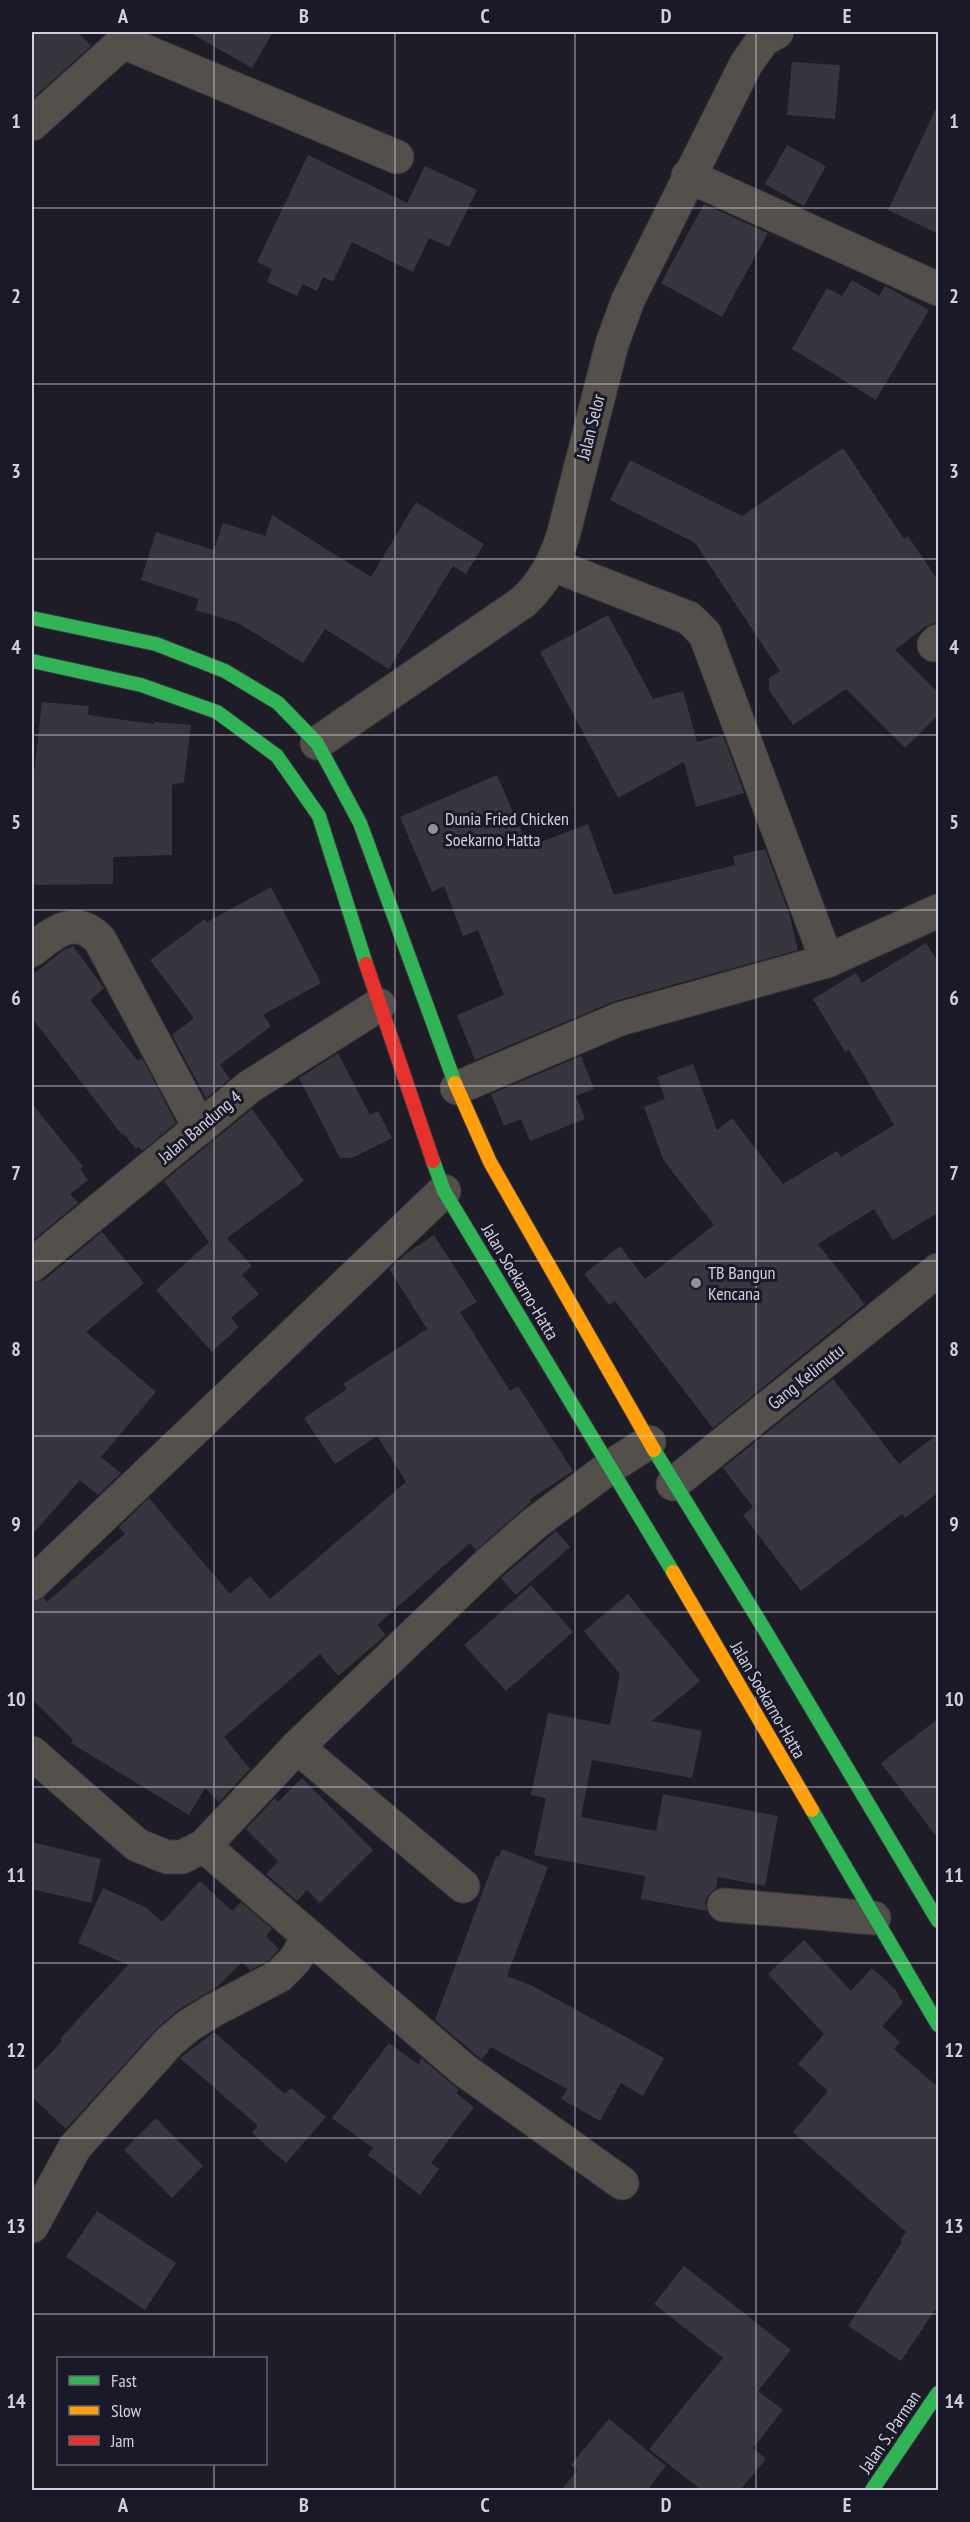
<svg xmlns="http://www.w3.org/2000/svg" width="970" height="2522" viewBox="0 0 970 2522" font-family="'PT Sans Narrow',sans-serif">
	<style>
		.building { fill: #37363e }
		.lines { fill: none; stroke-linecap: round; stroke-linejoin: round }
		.street-casing { stroke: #38363f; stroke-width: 35 }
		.fast-casing { stroke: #38363f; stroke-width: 16 }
		.slow-casing { stroke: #38363f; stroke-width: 16 }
		.jam-casing { stroke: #38363f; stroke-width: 16 }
		.street { stroke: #544f4b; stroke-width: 33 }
		.fast { stroke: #30b455; stroke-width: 14 }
		.slow { stroke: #ff9f0a; stroke-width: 14 }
		.jam { stroke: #e5322d; stroke-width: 14 }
		.grid { fill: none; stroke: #d1d1dc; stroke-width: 1.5; stroke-opacity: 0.55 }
		.poi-dot { fill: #92929c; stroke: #1a1929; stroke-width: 2 }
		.labels { text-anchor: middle; stroke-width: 6; stroke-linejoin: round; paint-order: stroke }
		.street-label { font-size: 18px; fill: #d1d1dc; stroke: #1a1929 }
		.poi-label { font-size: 18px; fill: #d1d1dc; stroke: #1a1929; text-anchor: start }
		.neatline { fill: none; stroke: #d1d1dc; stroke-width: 2 }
		.grid-label { font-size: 20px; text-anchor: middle; font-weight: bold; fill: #d1d1dc }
	</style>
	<rect width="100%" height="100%" fill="#1e1c26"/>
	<g class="building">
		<path d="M32 32H78L91 46 32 99Z"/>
		<path d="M189 32H273L252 68Z"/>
		<path d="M792 62 840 65 835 119 787 115Z"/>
		<path d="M939 102V234L888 210Z"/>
		<path d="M787 145 826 166 804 206 765 184Z"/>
		<path d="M308 155 407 203 425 166 477 190 449 247 429 238 413 272 352 242 333 282 323 277 317 291 303 284 297 296 267 282 272 269 257 262Z"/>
		<path d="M704 204 768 233 722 317 661 283Z"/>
		<path d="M852 280 879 296 885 286 929 310 876 400 792 349 827 288 842 296Z"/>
		<path d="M843 448 904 539 908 536 939 582V621L925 627 895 650 939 693V714L905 748 846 689 793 725 769 690V678L780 671 695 543 610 500 630 460 742 516Z"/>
		<path d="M416 502 484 544 466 574 453 566 389 669 325 629 303 663 238 623 195 610 199 599 141 580 156 532 214 550 223 523 265 536 272 515 371 577Z"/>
		<path d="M608 615 653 699 683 691 697 742 723 735 744 793 696 807 684 762 618 798 540 652Z"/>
		<path d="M42 702 89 706 88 715 154 724V722L191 725 184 782 172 785V855L113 857V884L32 885V793Z"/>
		<path d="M497 775 528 847 588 824 614 895 735 865 733 856 765 849 789 913 798 950 615 1001 475 1060 457 1015 504 995 478 930 463 936 444 886 432 892 400 817Z"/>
		<path d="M271 887 321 983 263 1015 271 1026 220 1065 230 1079 206 1098 172 1035 194 1018 150 960 205 919 207 922Z"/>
		<path d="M926 943 939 963V1212L893 1240 874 1209 818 1244 865 1304 713 1428 615 1301 609 1305 584 1274 620 1246 645 1279 714 1225 664 1161 644 1107 665 1099 657 1077 693 1064 717 1130 732 1118 783 1184 837 1151 841 1157 894 1125 849 1050 845 1052 813 999 856 973 862 983Z"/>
		<path d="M73 946 104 988 90 1000 138 1061 142 1058 176 1123 142 1151 139 1147 136 1149 123 1133 122 1135 32 1018V975L64 950Z"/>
		<path d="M338 1053 370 1115 378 1111 392 1138 352 1158H340L299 1078Z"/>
		<path d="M581 1056 594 1089 576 1096 585 1119 530 1141 521 1119 504 1126 491 1094Z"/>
		<path d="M32 1104 83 1166 80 1169 88 1180 70 1194 78 1203 32 1241Z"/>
		<path d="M252 1109 304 1181 227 1238 252 1266 242 1275 259 1294 231 1318 239 1327 212 1352 156 1290 209 1242 164 1181Z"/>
		<path d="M102 1232 144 1283 86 1332 156 1392 101 1457 121 1473 98 1495 80 1480 32 1535V1283L44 1280Z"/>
		<path d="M434 1235 477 1302 460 1312 510 1391 518 1386 573 1471 529 1500 531 1502 476 1550 470 1543 377 1625 386 1635 338 1676 320 1654 224 1737 250 1769 219 1802 205 1788 189 1815 71 1743 73 1740 32 1699V1602L44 1598 47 1602 125 1534 119 1527 149 1498 230 1594 250 1576 270 1599 406 1482 377 1436 335 1464 304 1418 347 1389 343 1384 427 1329 389 1269 407 1253Z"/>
		<path d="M833 1379 899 1464 939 1433V1492L905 1518 902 1514 801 1591 743 1515 753 1507 723 1468Z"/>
		<path d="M556 1531 570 1547 516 1595 501 1578Z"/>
		<path d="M531 1585 573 1632 506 1691 464 1645Z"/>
		<path d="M628 1594 700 1681 652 1721 702 1731 692 1778 592 1760 581 1817 656 1831 663 1794 778 1816 765 1886 718 1877 716 1888 708 1895 705 1903 707 1911 641 1899 645 1876 534 1855 546 1798 531 1795 548 1713 610 1725 620 1674 584 1631Z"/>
		<path d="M939 1718V1840L881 1763Z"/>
		<path d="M302 1778 373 1850 320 1903 307 1890 297 1901 266 1874 278 1861 246 1829 275 1798 278 1802Z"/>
		<path d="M32 1842 101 1859 91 1903 32 1889Z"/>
		<path d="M502 1849 548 1867 507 1976 531 1985 664 2058 643 2096 621 2083 600 2121 561 2099 567 2089 491 2047 482 2060 435 2020 496 1856 499 1857Z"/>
		<path d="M200 1881 232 1911 241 1902 272 1929 266 1936 279 1949 268 1961 250 1970 242 1962 217 1987 178 2010 157 2028 66 2129 32 2097V2073L62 2041 60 2039 128 1965 78 1943 103 1888 147 1908 162 1922Z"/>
		<path d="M804 1940 851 1991 872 1968 895 1989 903 2003 882 2026 900 2042 894 2049 939 2088V2304L901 2361 848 2326 902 2242 900 2240 906 2232 793 2132 828 2091 798 2064 824 2034 768 1974Z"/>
		<path d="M214 2032 285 2094 291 2088 326 2117 286 2163 252 2133 258 2126 180 2058Z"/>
		<path d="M389 2043 419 2065 421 2058 459 2090 456 2093 474 2107 431 2163 439 2169 420 2195 368 2155 373 2148 332 2118Z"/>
		<path d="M156 2118 203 2166 172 2198 124 2150Z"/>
		<path d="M97 2211 176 2263 145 2310 66 2257Z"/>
		<path d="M684 2266 791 2350 758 2391 783 2410 753 2448 766 2459 740 2490H701L649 2449 723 2358 654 2304Z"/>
		<path d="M609 2419 666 2466 647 2490H561L578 2470 571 2465Z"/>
	</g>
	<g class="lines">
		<defs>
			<g id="street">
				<path d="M32 124 123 42 397 157"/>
				<path d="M688 176 938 289"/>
				<path d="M553 565 689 618 705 634 827 961"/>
				<path d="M934 645 938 641"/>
				<path d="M317 743 523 602C544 582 554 563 563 536L612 344 628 300 746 64 763 40 777 32"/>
				<path d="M32 950C54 932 76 914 100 940L200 1128"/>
				<path d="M457 1088 620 1019 827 961 938 911"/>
				<path d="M32 1265 249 1087 379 1005"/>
				<path d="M673 1484 938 1270"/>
				<path d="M32 1584 444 1191"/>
				<path d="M297 1747 463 1886"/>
				<path d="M32 1753 137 1845 167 1857H182L204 1846 297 1747 490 1562 535 1523 610 1467 649 1442"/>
				<path d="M204 1846 464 2070 622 2183"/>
				<path d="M724 1905 874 1918"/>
				<path d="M32 2226 75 2147 169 2042 188 2026 212 2011 279 1976 295 1960 309 1936"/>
			</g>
			<g id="fast">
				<path d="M32 618 156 644 225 671 278 703 317 743 360 823 455 1083"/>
				<path d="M32 661 141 685 217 712 277 756 319 816 366 964"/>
				<path d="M433 1161 444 1191 673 1572"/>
				<path d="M654 1450 763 1627 938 1921"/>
				<path d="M812 1810 938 2025"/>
				<path d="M872 2490 938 2393"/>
			</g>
			<g id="slow">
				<path d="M455 1083 490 1162 654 1450"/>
				<path d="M673 1572 812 1810"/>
			</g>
			<path id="jam" d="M366 964 433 1161"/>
		</defs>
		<use href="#street" class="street-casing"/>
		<use href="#fast" class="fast-casing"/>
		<use href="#slow" class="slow-casing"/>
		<use href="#jam" class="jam-casing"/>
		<use href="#street" class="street"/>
		<use href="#fast" class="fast"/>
		<use href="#slow" class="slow"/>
		<use href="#jam" class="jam"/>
	</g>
	<path class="grid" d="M214 32V2358M395 32V2490M575 32V2490M756 32V2490M32 208H938M32 384H938M32 559H938M32 735H938M32 910H938M32 1086H938M32 1261H938M32 1436H938M32 1612H938M32 1787H938M32 1963H938M32 2138H938M32 2314H938M214 2464V2490"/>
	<g class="poi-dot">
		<circle cx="433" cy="829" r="6"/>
		<circle cx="696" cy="1283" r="6"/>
	</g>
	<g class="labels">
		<g class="street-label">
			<text transform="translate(591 427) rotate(-76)" y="6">Jalan Selor</text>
			<text transform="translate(200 1127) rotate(-40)" y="6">Jalan Bandung 4</text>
			<text transform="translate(520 1282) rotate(59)" y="6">Jalan Soekarno-Hatta</text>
			<text transform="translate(806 1377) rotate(-39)" y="6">Gang Kelimutu</text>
			<text transform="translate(768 1700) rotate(60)" y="6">Jalan Soekarno-Hatta</text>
			<text transform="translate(890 2432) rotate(-56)" y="6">Jalan S. Parman</text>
		</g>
		<g class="poi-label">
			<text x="445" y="825">Dunia Fried Chicken<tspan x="445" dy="21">Soekarno Hatta</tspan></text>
			<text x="708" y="1279">TB Bangun<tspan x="708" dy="21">Kencana</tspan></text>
		</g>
	</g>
	<rect width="970" height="2522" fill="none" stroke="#1a1929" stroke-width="66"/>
	<rect x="57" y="2357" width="210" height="108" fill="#1a1929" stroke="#636371" stroke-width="1.5"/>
	<rect x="69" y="2376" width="30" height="9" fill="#30b455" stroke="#636371" stroke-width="1.5"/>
	<text x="111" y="2387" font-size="18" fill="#d1d1dc">Fast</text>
	<rect x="69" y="2406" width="30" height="9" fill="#ff9f0a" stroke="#636371" stroke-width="1.5"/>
	<text x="111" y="2417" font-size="18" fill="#d1d1dc">Slow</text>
	<rect x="69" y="2436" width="30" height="9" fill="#e5322d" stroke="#636371" stroke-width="1.5"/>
	<text x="111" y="2447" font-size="18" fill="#d1d1dc">Jam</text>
	<rect x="33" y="33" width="904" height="2456" class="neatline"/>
	<g class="grid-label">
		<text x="123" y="23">A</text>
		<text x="304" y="23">B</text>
		<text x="485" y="23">C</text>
		<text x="666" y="23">D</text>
		<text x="847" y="23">E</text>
		<text x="16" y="128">1</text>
		<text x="954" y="128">1</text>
		<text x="16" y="303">2</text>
		<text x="954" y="303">2</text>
		<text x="16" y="478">3</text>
		<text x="954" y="478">3</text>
		<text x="16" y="654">4</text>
		<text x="954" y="654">4</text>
		<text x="16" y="829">5</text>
		<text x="954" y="829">5</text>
		<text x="16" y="1005">6</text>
		<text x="954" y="1005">6</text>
		<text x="16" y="1180">7</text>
		<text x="954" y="1180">7</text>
		<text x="16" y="1356">8</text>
		<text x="954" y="1356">8</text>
		<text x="16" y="1531">9</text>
		<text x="954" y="1531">9</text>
		<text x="16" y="1706">10</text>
		<text x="954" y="1706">10</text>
		<text x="16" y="1882">11</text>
		<text x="954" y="1882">11</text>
		<text x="16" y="2057">12</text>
		<text x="954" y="2057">12</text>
		<text x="16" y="2233">13</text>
		<text x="954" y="2233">13</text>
		<text x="16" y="2408">14</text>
		<text x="954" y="2408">14</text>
		<text x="123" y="2512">A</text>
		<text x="304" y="2512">B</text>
		<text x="485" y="2512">C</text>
		<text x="666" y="2512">D</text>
		<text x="847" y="2512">E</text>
	</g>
</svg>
